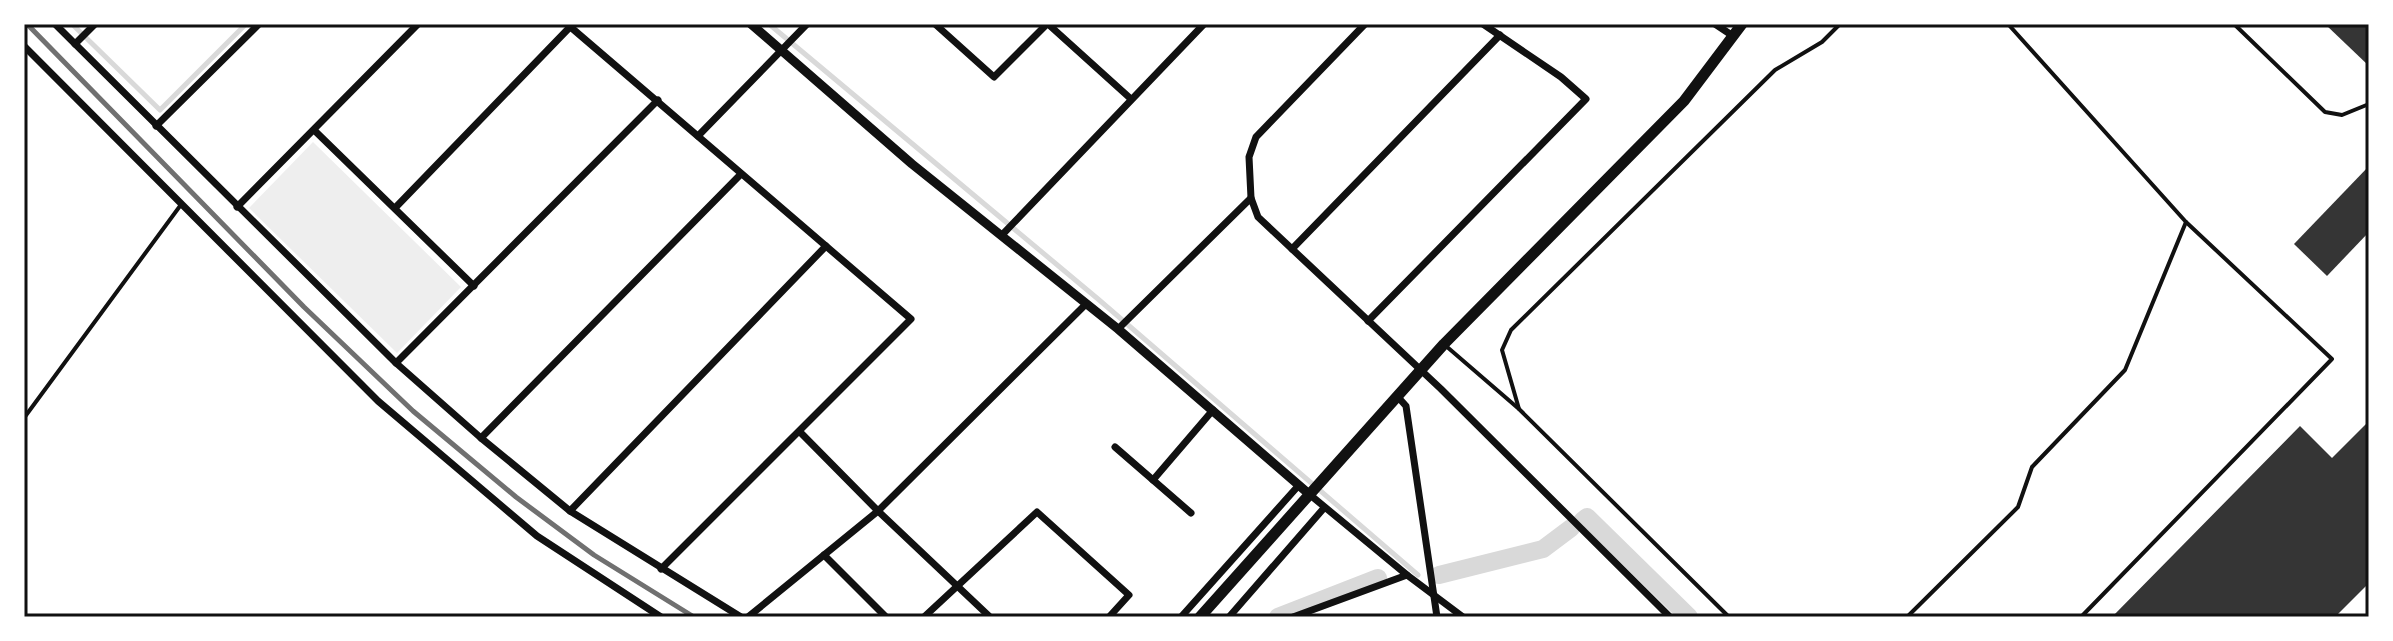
<svg xmlns="http://www.w3.org/2000/svg" width="2393" height="641" viewBox="0 0 2393 641" font-family="'PT Sans',sans-serif">
	<style>
		.green { fill: #eee }
		.lines { fill: none; stroke-linecap: round; stroke-linejoin: round }
		.stream { stroke: #d9d9d9; stroke-width: 5 }
		.canal { stroke: #d9d9d9; stroke-width: 18 }
		.building { fill: #353535 }
		.service { stroke: #111; stroke-width: 4 }
		.minor { stroke: #111; stroke-width: 7 }
		.tertiary { stroke: #111; stroke-width: 9 }
		.primary { stroke: #111; stroke-width: 11 }
		.rail { stroke: #707070; stroke-width: 5 }
		.neatline { fill: none; stroke: #111; stroke-width: 3 }
	</style>
	<rect width="100%" height="100%" fill="#fff"/>
	<path class="green" d="M313 142 461 287 397 353 249 208Z"/>
	<g class="lines">
		<g class="stream">
			<path d="M72 24 160 110 246 24"/>
			<path d="M769 24 1098 299 1418 575"/>
		</g>
		<g class="canal">
			<path d="M1582 521 1587 517 1689 617"/>
			<path d="M1439 575 1543 549 1571 528"/>
			<path d="M1278 617 1378 578"/>
		</g>
	</g>
	<g class="building">
		<path d="M2325 24H2369V66Z"/>
		<path d="M2369 166V232L2327 276 2294 244Z"/>
		<path d="M2369 421V583L2335 617H2112L2300 426 2332 458Z"/>
	</g>
	<g class="lines">
		<g class="service">
			<path d="M2008 24 2186 222 2332 359 2081 617"/>
			<path d="M2234 24 2325 112 2342 115 2369 104"/>
			<path d="M1446 346 1519 409 1729 617"/>
			<path d="M1519 409 1502 350 1511 330 1775 70 1822 42 1840 24"/>
			<path d="M24 418 180 206"/>
			<path d="M1907 617 2018 507 2032 467 2125 370 2186 222"/>
		</g>
		<g class="minor">
			<path d="M55 24 396 363 481 438 570 511 741 617"/>
			<path d="M567 24 911 319 661 569"/>
			<path d="M935 24 994 77 1047 24"/>
			<path d="M1048 24 1131 99"/>
			<path d="M1715 24 1733 36"/>
			<path d="M75 44 95 24"/>
			<path d="M24 46 378 401 537 536 661 617"/>
			<path d="M156 126 259 24"/>
			<path d="M314 130 474 286"/>
			<path d="M698 136 807 24"/>
			<path d="M1251 198 1249 157 1256 137 1365 24"/>
			<path d="M237 207 418 24"/>
			<path d="M395 208 570 27"/>
			<path d="M1002 235 1204 24"/>
			<path d="M1292 249 1500 35"/>
			<path d="M1368 321 1586 99 1561 77 1483 24"/>
			<path d="M1118 329 1251 198 1258 217 1441 389 1670 617"/>
			<path d="M396 363 658 100"/>
			<path d="M1397 396 1406 406 1437 617"/>
			<path d="M800 432 878 511 990 617"/>
			<path d="M481 438 741 174"/>
			<path d="M1115 447 1191 513"/>
			<path d="M1153 480 1213 410"/>
			<path d="M1309 494 1407 575"/>
			<path d="M570 511 826 246"/>
			<path d="M824 555 886 617"/>
			<path d="M748 617 878 511 1086 304"/>
			<path d="M924 617 1037 512 1129 595 1109 617"/>
			<path d="M1181 617 1299 485"/>
			<path d="M1229 617 1324 508"/>
			<path d="M1293 617 1407 575 1463 617"/>
		</g>
		<path class="tertiary" d="M751 24 912 164 1118 329 1309 494"/>
		<path class="primary" d="M1200 617 1444 344 1684 101 1742 24"/>
		<path class="rail" d="M27 24 304 307 413 411 516 497 594 555 694 617"/>
	</g>
	<rect width="2393" height="641" fill="none" stroke="#ffffff" stroke-width="52"/>
	<rect x="26" y="26" width="2341" height="589" class="neatline"/>
</svg>
